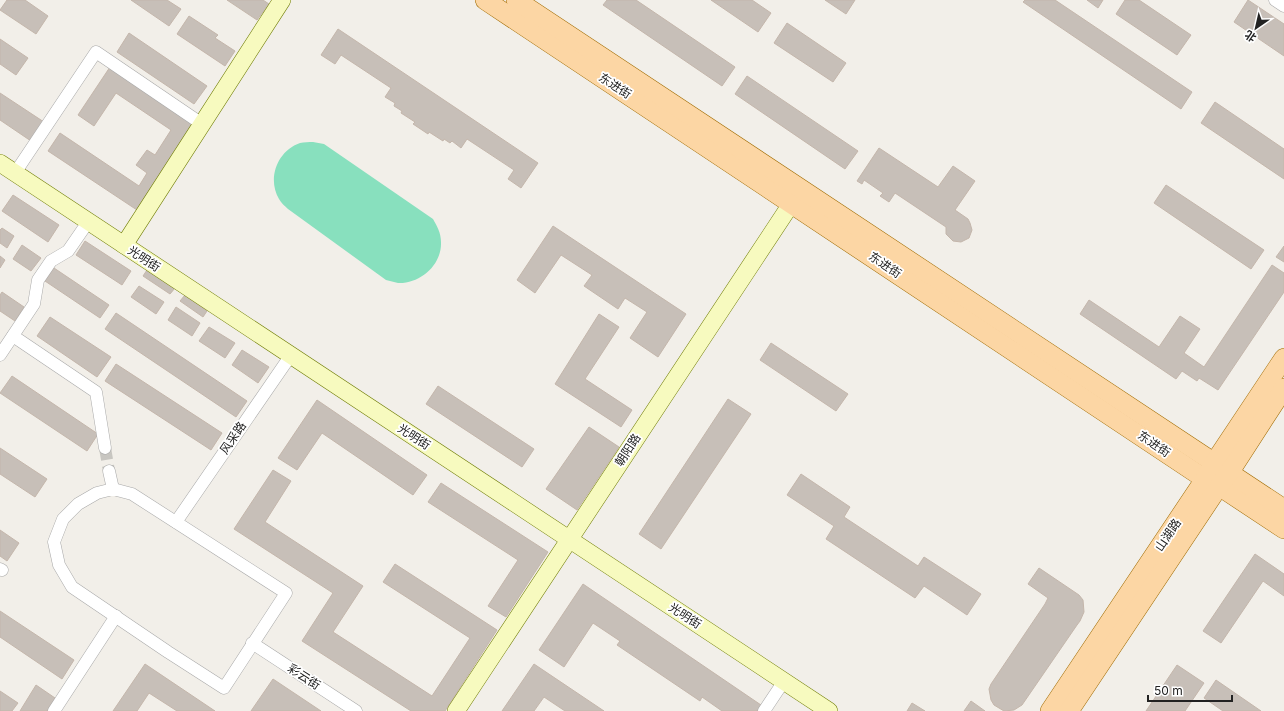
<svg xmlns="http://www.w3.org/2000/svg" width="1284" height="711" viewBox="0 0 1284 711" font-family="Inter,'Noto Sans SC',sans-serif">
	<style>
		.pitch { fill: #88e0be }
		.building { fill: #c7bfb8; stroke: #c4b6ab }
		.lines { fill: none; stroke-linecap: round; stroke-linejoin: round }
		.street-tunnel { stroke: #c8c6c1; stroke-width: 12; stroke-dasharray: 12 6; stroke-linecap: butt }
		.street-casing { stroke: #a9a9a9; stroke-width: 13 }
		.secondary-casing { stroke: #707d05; stroke-width: 18 }
		.primary-casing { stroke: #a06b00; stroke-width: 20 }
		.street { stroke: #fff; stroke-width: 12 }
		.secondary { stroke: #f7fabf; stroke-width: 17 }
		.primary { stroke: #fcd6a4; stroke-width: 19 }
		.labels { text-anchor: middle; stroke-width: 3.5; stroke-linejoin: round; paint-order: stroke }
		.street-label { font-size: 12px; fill: #222; stroke: #fff }
	</style>
	<rect width="100%" height="100%" fill="#f2efe9"/>
	<path class="pitch" d="M313 142 324 144 433 219C437 226 441 233 441 242 442 265 420 284 398 283 394 282 390 281 386 280L288 209C285 206 281 203 279 199 267 179 277 151 300 143 304 142 309 142 313 142Z"/>
	<g class="building">
		<path d="M7 0H25L48 16 36 34 0 10Z"/>
		<path d="M131 0H167L181 9 169 26Z"/>
		<path d="M227 0H263L269 4 257 20Z"/>
		<path d="M607 0H636L735 67 722 86 603 5Z"/>
		<path d="M711 0H752L771 13 758 32Z"/>
		<path d="M825 0H855L846 14Z"/>
		<path d="M1025 0H1055L1192 92 1181 109 1023 2Z"/>
		<path d="M1087 0H1103L1098 8Z"/>
		<path d="M1125 0H1139L1191 35 1177 55 1116 14Z"/>
		<path d="M1248 0 1284 24V56L1234 22Z"/>
		<path d="M189 16 218 35 215 38 235 51 225 66 177 34Z"/>
		<path d="M787 23 846 63 833 82 774 43Z"/>
		<path d="M338 29 538 163 521 188 508 179 514 170 467 139 461 148 452 141 450 143 444 139 443 141 429 132 428 134 413 124 415 122 401 113 402 111 394 106 395 103 385 97 391 88 341 55 335 64 321 55Z"/>
		<path d="M129 33 207 86 194 104 117 52Z"/>
		<path d="M0 39 28 58 16 75 0 64Z"/>
		<path d="M110 67 198 126 140 212 48 151 60 133 139 186 147 173 136 165 147 150 155 155 171 130 116 93 94 126 78 115Z"/>
		<path d="M747 76 858 151 845 169 735 94Z"/>
		<path d="M0 93 44 122 31 141 0 120Z"/>
		<path d="M1215 102 1284 149V179L1201 123Z"/>
		<path d="M879 148 938 187 953 166 975 181 955 210 968 219 970 223 972 230 969 238 961 242 953 241 946 234V227L895 193 889 202 880 196 883 193 864 180 862 184 857 181Z"/>
		<path d="M1166 185 1264 250 1251 269 1154 203Z"/>
		<path d="M13 195 59 225 48 242 2 211Z"/>
		<path d="M553 226 686 314 658 357 630 338 647 312 625 298 618 309 584 286 592 275 561 255 535 293 517 280Z"/>
		<path d="M2 228 14 236 7 248 0 243V230Z"/>
		<path d="M85 241 131 271 122 285 76 255Z"/>
		<path d="M22 245 41 258 31 271 13 259Z"/>
		<path d="M1284 246V262L1276 257Z"/>
		<path d="M0 256 5 260 0 268Z"/>
		<path d="M1272 265 1284 273V292L1218 390 1199 378 1197 381 1182 371 1176 379 1080 314 1089 300 1159 347 1180 316 1200 329 1184 353 1204 367Z"/>
		<path d="M54 268 109 305 100 318 45 281Z"/>
		<path d="M147 270 175 288 170 294 143 276Z"/>
		<path d="M139 286 164 302 156 314 131 297Z"/>
		<path d="M2 292 24 307 15 321 0 311V295Z"/>
		<path d="M185 295 207 311 203 317 180 301Z"/>
		<path d="M176 307 200 323 192 336 168 320Z"/>
		<path d="M116 313 247 401 236 417 105 329Z"/>
		<path d="M599 314 619 327 585 379 632 410 621 427 555 384Z"/>
		<path d="M50 317 111 357 97 377 37 336Z"/>
		<path d="M209 327 235 343 225 358 199 341Z"/>
		<path d="M771 343 848 394 836 411 760 360Z"/>
		<path d="M242 350 269 367 258 383 232 365Z"/>
		<path d="M116 364 222 433 211 450 105 381Z"/>
		<path d="M12 376 98 434 87 451 0 393Z"/>
		<path d="M438 386 534 449 522 467 426 404Z"/>
		<path d="M728 399 751 414 661 549 639 534Z"/>
		<path d="M317 400 427 475 413 495 322 433 297 470 278 458Z"/>
		<path d="M589 427 619 447 577 510 546 489Z"/>
		<path d="M0 448 47 479 35 497 0 474Z"/>
		<path d="M273 470 291 481 265 522 363 586 333 632 432 696 470 638 383 582 395 564 497 630 445 711H411L302 641 333 593 234 529Z"/>
		<path d="M801 474 850 507 844 517 918 566 924 557 981 594 967 615 924 586 915 598 826 539 834 526 787 495Z"/>
		<path d="M441 483 548 552 506 617 488 606 518 560 428 502Z"/>
		<path d="M0 530 19 543 7 561 0 556Z"/>
		<path d="M1255 554 1284 574V596L1263 581 1221 643 1203 631Z"/>
		<path d="M1039 568 1079 595 1083 600 1084 612 1080 621 1077 625 1022 705 1014 710 1004 711 994 705 991 700 989 689 991 684 1045 604 1048 598 1028 584Z"/>
		<path d="M583 584 761 705 757 711H722L702 697 700 701 617 645 620 641 593 623 564 667 539 650Z"/>
		<path d="M0 611 74 660 62 679 0 637Z"/>
		<path d="M145 664 215 711H177L149 693 137 711H113Z"/>
		<path d="M534 664 604 711H565L544 697 534 711H502Z"/>
		<path d="M1177 665 1204 683 1185 711H1146Z"/>
		<path d="M273 679 321 711H251Z"/>
		<path d="M1216 680 1261 711H1223L1204 698Z"/>
		<path d="M36 685 55 698 47 711H20Z"/>
		<path d="M0 691 18 703 12 711H0Z"/>
		<path d="M971 701 985 711H964Z"/>
		<path d="M912 703 925 711H907Z"/>
	</g>
	<g class="lines">
		<path class="street-tunnel" d="M105 448 109 471"/>
		<defs>
			<g id="street">
				<path d="M1275 0 1284 6"/>
				<path d="M15 173 96 52 202 124"/>
				<path d="M13 336 96 392 105 448"/>
				<path d="M0 355 34 304 38 280 51 261 68 251 88 222"/>
				<path d="M109 471 113 489"/>
				<path d="M113 489 132 494 286 593 224 688 168 652 72 587 59 565 54 542 63 519 78 504 97 493Z"/>
				<path d="M176 522 291 355"/>
				<path d="M0 569 2 570"/>
				<path d="M252 643 356 711"/>
				<path d="M54 711 116 616"/>
				<path d="M764 711 784 681"/>
			</g>
			<g id="secondary">
				<path d="M0 163 829 711"/>
				<path d="M124 245 282 0"/>
				<path d="M456 711 799 192"/>
			</g>
			<g id="primary">
				<path d="M485 0 1205 479 1219 486 1284 529"/>
				<path d="M516 0 1284 509"/>
				<path d="M1050 711 1205 479 1214 463 1284 358"/>
				<path d="M1069 711 1219 486 1229 473 1284 388"/>
			</g>
		</defs>
		<use href="#street" class="street-casing"/>
		<use href="#secondary" class="secondary-casing"/>
		<use href="#primary" class="primary-casing"/>
		<use href="#street" class="street"/>
		<use href="#secondary" class="secondary"/>
		<use href="#primary" class="primary"/>
	</g>
	<g class="labels">
		<g class="street-label">
			<text transform="translate(615 86) rotate(33)" y="4">东进街</text>
			<text transform="translate(144 259) rotate(33)" y="4">光明街</text>
			<text transform="translate(885 265) rotate(34)" y="4">东进街</text>
			<text transform="translate(414 437) rotate(33)" y="4">光明街</text>
			<text transform="translate(233 438) rotate(-56)" y="4">风采路</text>
			<text transform="translate(1154 444) rotate(34)" y="4">东进街</text>
			<text transform="translate(628 450) rotate(-57)" y="4">朝阳路</text>
			<text transform="translate(1168 535) rotate(-56)" y="4">山湖路</text>
			<text transform="translate(685 616) rotate(33)" y="4">光明街</text>
			<text transform="translate(304 677) rotate(33)" y="4">彩云街</text>
		</g>
	</g>
	<g transform="translate(1256 28) rotate(214)" stroke="#ffffff" stroke-width="3" paint-order="stroke">
	<path d="M0-3L7 15L0 10L-7 15Z" fill="#222222"/>
	<text y="-6" font-size="11" font-weight="bold" text-anchor="middle" fill="#222222">北</text>
	</g>
	<path d="M1148 695v6h84v-6" fill="none" stroke="#222222" stroke-width="2"/>
	<text x="1154" y="695" font-size="12" fill="#222222" stroke="#ffffff" stroke-width="3" paint-order="stroke">50 m</text>
</svg>
